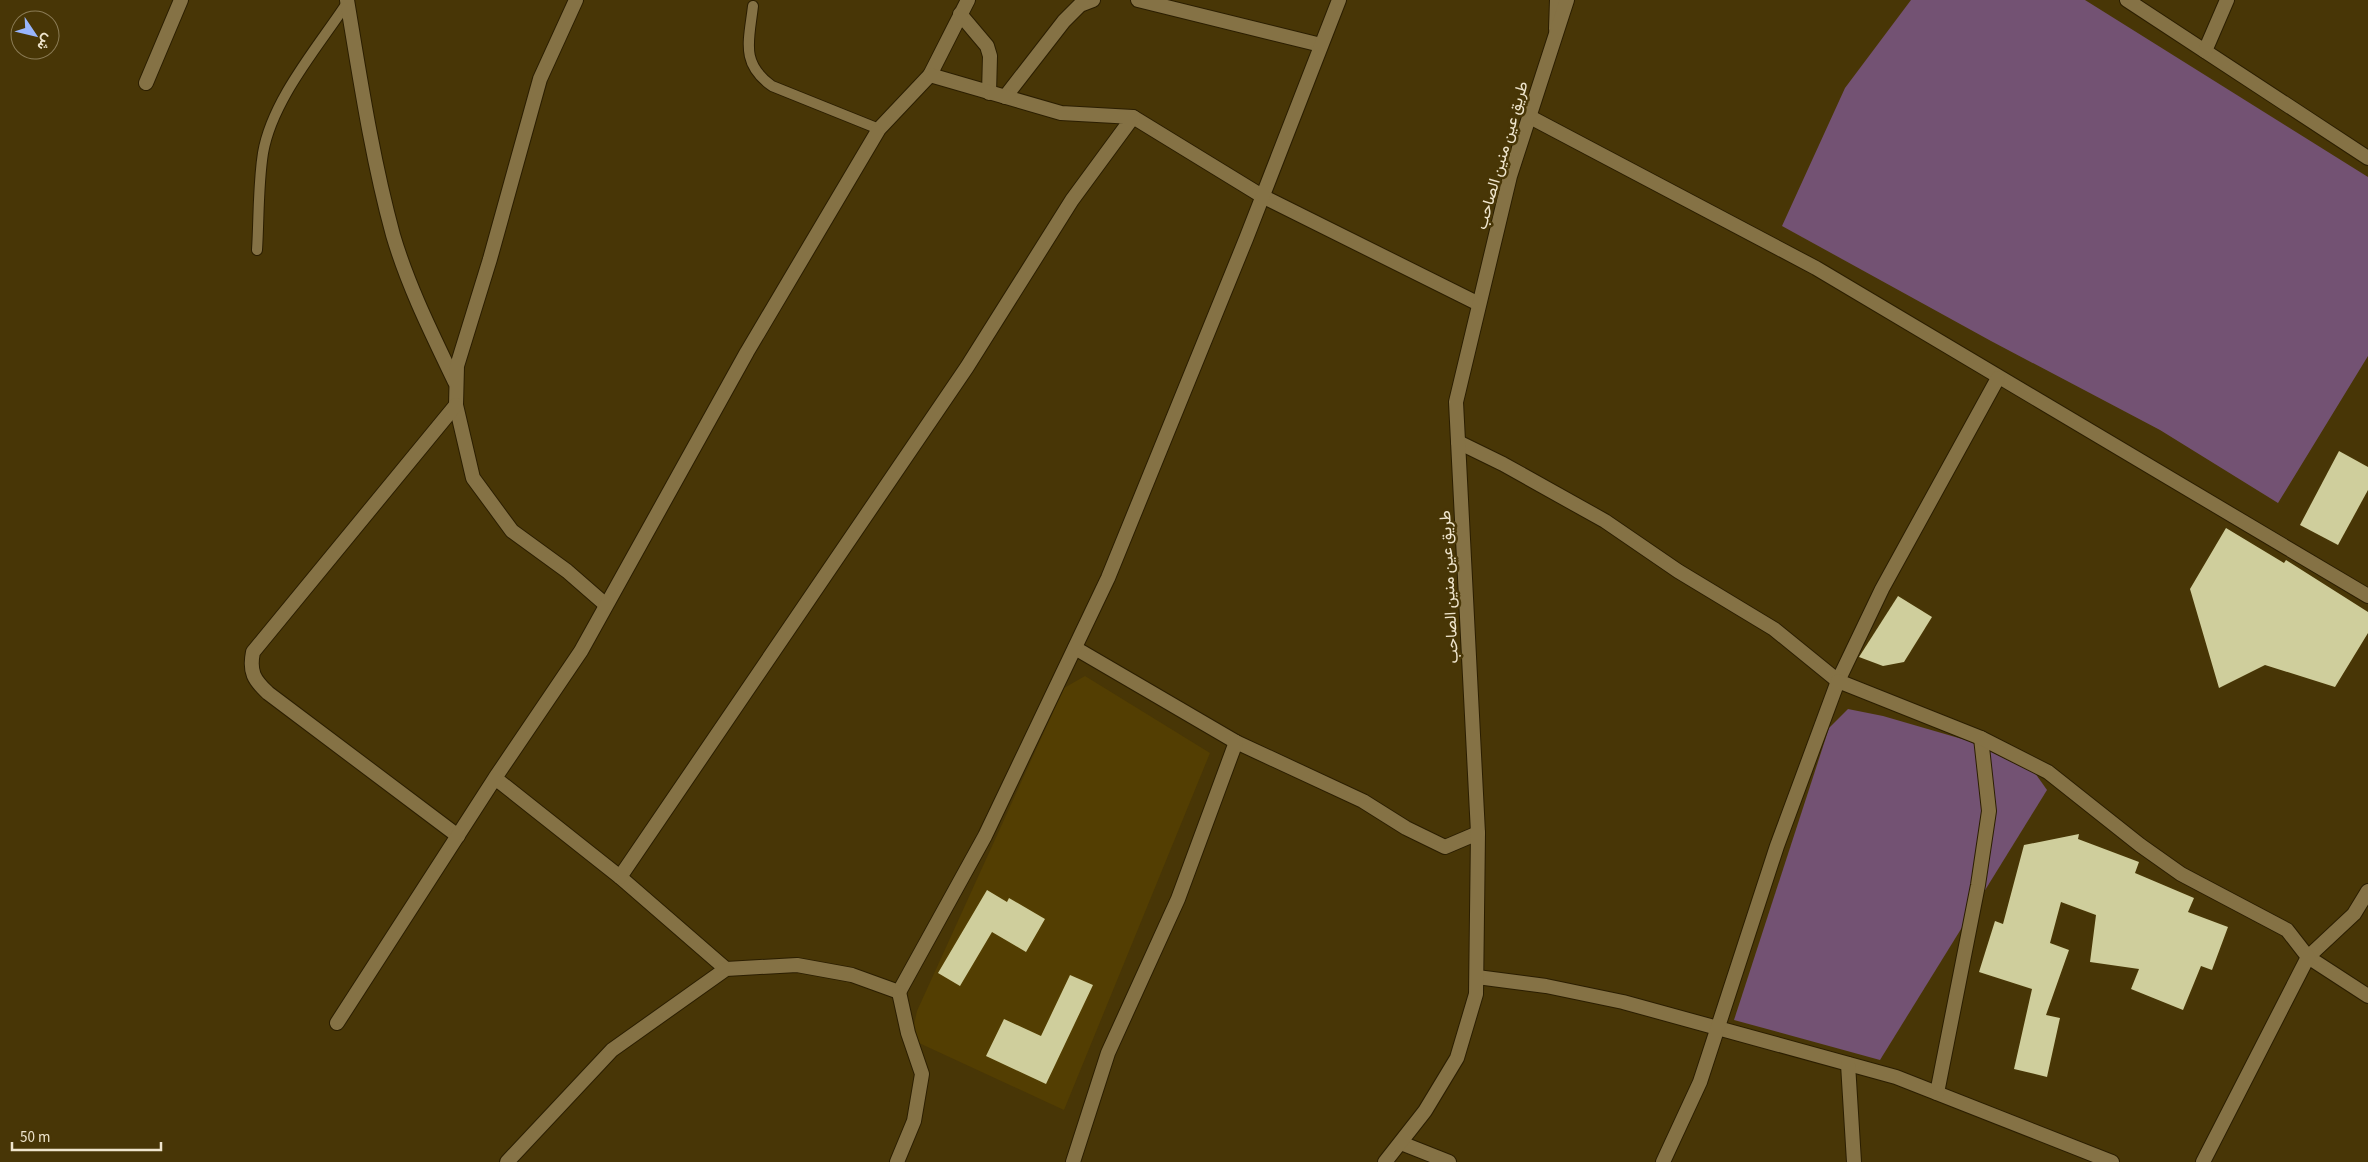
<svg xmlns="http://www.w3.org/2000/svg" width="2368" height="1162" viewBox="0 0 2368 1162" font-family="'Source Sans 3',Vazirmatn,sans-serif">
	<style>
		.built { fill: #533e02 }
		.green { fill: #735273 }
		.building { fill: #cfce9c }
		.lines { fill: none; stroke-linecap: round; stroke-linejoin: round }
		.service-casing { stroke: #2b1e00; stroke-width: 12 }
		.minor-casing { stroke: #2b1e00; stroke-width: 16 }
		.secondary-casing { stroke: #2b1e00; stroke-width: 16 }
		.service { stroke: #857245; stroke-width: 10 }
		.minor { stroke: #857245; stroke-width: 14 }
		.secondary { stroke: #857245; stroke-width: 14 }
		.labels { text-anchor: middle; stroke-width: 5; stroke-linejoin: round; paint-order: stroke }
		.street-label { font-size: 16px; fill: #efe5cd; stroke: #483606 }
	</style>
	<rect width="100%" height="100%" fill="#483606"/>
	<path class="built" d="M1085 676 1210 753 1064 1110 919 1043 913 1029 917 1011 1064 688Z"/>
	<g class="green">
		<path d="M1911 0H2085L2368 177V356L2278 503 2160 430 1991 341 1782 226 1845 88Z"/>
		<path d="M1848 709 1883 716 1969 741 2035 773 2047 790 1880 1060 1734 1020 1829 728Z"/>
	</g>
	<g class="building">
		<path d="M2339 451 2368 467V490L2338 545 2300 525Z"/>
		<path d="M2226 528 2284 563 2286 560 2368 612V633L2335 687 2265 665 2219 688 2190 589Z"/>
		<path d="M1898 596 1932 617 1904 662 1883 666 1859 657Z"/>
		<path d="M2079 834 2078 839 2139 862 2135 873 2194 898 2188 912 2228 927 2212 970 2201 966 2183 1010 2131 989 2139 969 2090 962 2096 915 2061 902 2050 943 2069 950 2046 1015 2060 1018 2047 1077 2014 1069 2032 989 1979 972 1995 921 2003 924 2024 845Z"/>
		<path d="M987 890 1007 902 1009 898 1045 919 1026 952 992 932 960 986 938 973Z"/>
		<path d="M1070 975 1093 985 1046 1084 986 1056 1004 1019 1041 1036Z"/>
	</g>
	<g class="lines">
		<defs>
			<g id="service">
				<path d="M753 6C749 41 740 63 772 86L879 129"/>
				<path d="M257 250C259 218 258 185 263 153 272 100 318 47 347 3"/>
			</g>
			<g id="minor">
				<path d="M347 0C360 78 372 158 393 235 408 286 432 334 455 382"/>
				<path d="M576 0 540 79 490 259 457 366 456 405 473 478 512 531 567 571 606 605"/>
				<path d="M1138 0 1321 45"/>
				<path d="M2127 0 2368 158"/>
				<path d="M960 14 987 46 990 56 989 93"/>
				<path d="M1556 29 1557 0"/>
				<path d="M2205 51 2227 0"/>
				<path d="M930 75 968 0"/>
				<path d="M146 83 181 0"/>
				<path d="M1005 97 1064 21 1080 5 1093 0"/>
				<path d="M1133 117 1262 196 1479 304"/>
				<path d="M1530 117 1816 268 2368 596"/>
				<path d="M456 405 253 652C249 672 254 680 268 693L458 836"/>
				<path d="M1458 442 1503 464 1605 521 1678 571 1774 629 1838 681 1882 589 1998 378"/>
				<path d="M1075 648 1236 742 1363 801 1406 828 1445 847 1478 833"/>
				<path d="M620 877 726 969"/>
				<path d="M2368 891 2354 914 2308 957 2368 996"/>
				<path d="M1477 977 1546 986 1623 1002 1896 1077 2112 1162"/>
				<path d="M337 1023 495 778 581 651 747 352 879 129 930 75 1061 113 1133 117 1072 200 967 367 620 877 495 778"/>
				<path d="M1848 1064 1854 1162"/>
				<path d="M1937 1093 1978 885 1989 811 1981 738"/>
				<path d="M1401 1143 1449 1162"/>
				<path d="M507 1162 612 1050 726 969 797 965 852 975 899 992 985 836 1108 578 1246 239 1339 0"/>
				<path d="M897 1162 914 1121 922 1074 908 1033 899 992"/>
				<path d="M1073 1162 1108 1053 1178 899 1236 742"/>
				<path d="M1663 1162 1700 1082 1777 846 1838 681 1981 738 2048 772 2140 845 2181 874 2287 930 2308 957 2203 1162"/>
			</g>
			<path id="secondary" d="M1385 1162 1425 1111 1457 1058 1476 994 1478 833 1456 402 1510 176 1567 0"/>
		</defs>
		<use href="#service" class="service-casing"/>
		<use href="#minor" class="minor-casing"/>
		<use href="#secondary" class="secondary-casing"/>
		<use href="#service" class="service"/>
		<use href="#minor" class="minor"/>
		<use href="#secondary" class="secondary"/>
	</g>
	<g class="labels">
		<g class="street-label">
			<text transform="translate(1501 155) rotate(-74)" y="6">طريق عين منين الصاحب</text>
			<text transform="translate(1448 587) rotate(-93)" y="6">طريق عين منين الصاحب</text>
		</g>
	</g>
	<g transform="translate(35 35) rotate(125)"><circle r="24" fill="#483606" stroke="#8b7c56"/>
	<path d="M0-4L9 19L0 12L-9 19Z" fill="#98b5fd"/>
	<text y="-8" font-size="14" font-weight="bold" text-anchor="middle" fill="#efe5cd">ش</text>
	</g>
	<path d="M12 1142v8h149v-8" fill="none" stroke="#efe5cd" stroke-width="2.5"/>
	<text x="20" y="1142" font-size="15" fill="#efe5cd" stroke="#483606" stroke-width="4" paint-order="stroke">50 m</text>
</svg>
